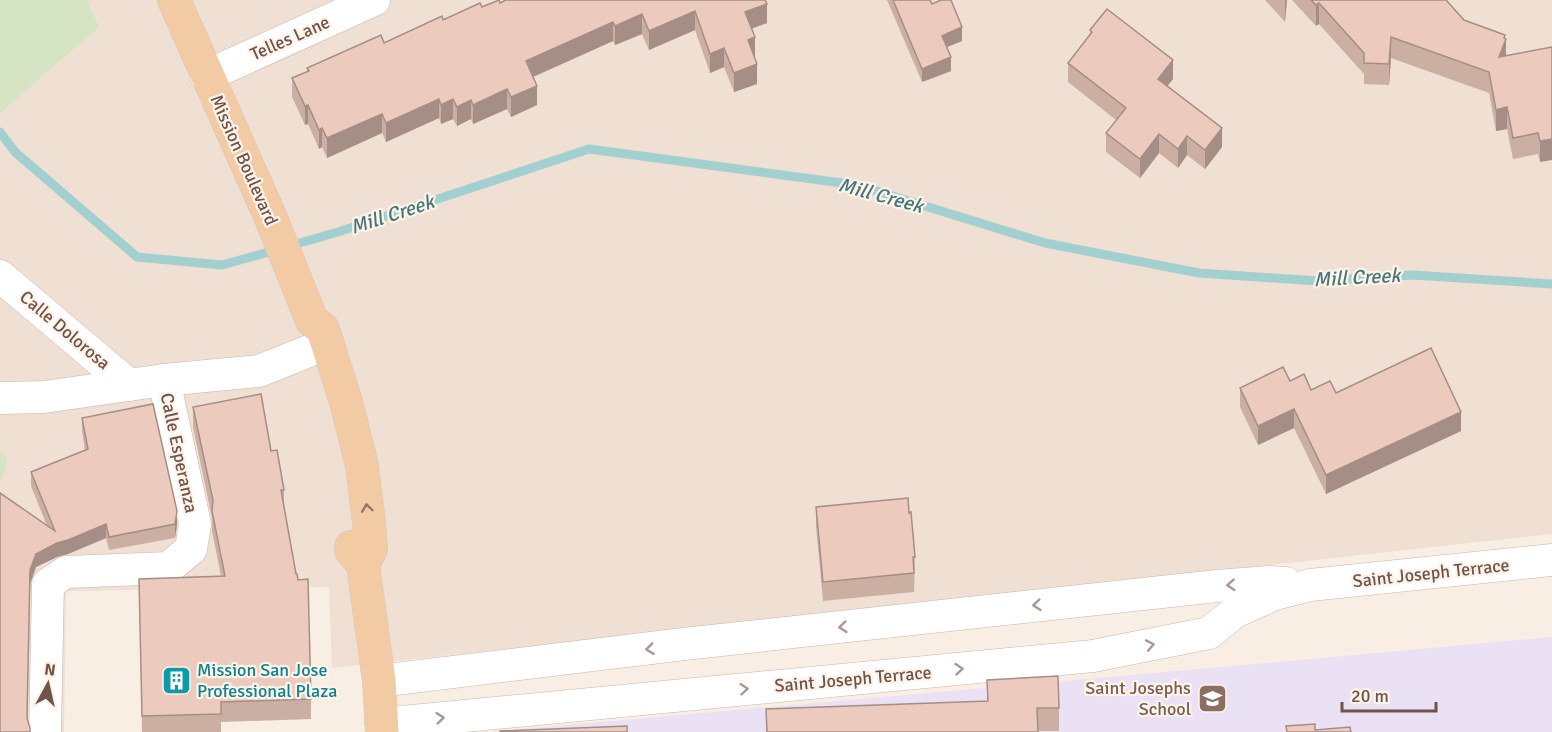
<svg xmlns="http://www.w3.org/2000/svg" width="1552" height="732" viewBox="0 0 1552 732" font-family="Signika,sans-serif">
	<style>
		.residential { fill: #f0dfd3 }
		.education { fill: #ebe1f5 }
		.green { fill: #d5e5c4 }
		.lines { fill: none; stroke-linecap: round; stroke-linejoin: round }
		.stream { stroke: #a2d0d1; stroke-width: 9 }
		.street-casing { stroke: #c9b5ab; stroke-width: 33 }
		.primary-casing { stroke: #d4ccc9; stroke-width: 34 }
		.street { stroke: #fff; stroke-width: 32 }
		.primary { stroke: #f2caa3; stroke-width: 33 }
		.wall { fill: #cbafa3 }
		.shaded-wall { fill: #a58e85 }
		.building { fill: #eccbbe; stroke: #a58e85; stroke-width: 1.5 }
		.oneway { stroke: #967766 }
		.oneway2 { stroke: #a99894 }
		.labels { text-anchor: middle; stroke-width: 4.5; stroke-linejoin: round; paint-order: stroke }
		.street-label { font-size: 18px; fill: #6f544c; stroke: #fdf3e9 }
		.culture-label { font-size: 18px; fill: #0d838f; stroke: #fdf3e9; text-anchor: start }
		.education-label { font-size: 18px; fill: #785e54; stroke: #fdf3e9; text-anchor: end }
		.water-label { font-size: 20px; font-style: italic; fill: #45777a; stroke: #fdf3e9 }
	</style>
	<rect width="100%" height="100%" fill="#f9eee4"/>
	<path class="residential" d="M0 0H1552V534L332 668 329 587 66 591 64 732H0Z"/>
	<path class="education" d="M1552 637V732H489L1255 664Z"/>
	<g class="green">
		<path d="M0 0H87L99 27 0 113Z"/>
		<path d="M0 450C12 459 6 470 0 482Z"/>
	</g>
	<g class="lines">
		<g class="stream">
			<path d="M0 132 15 152 137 257 222 265 276 250"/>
			<path d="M289 246 338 232 589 149 857 185 1045 243 1199 273 1318 281 1413 275 1552 284"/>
		</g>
		<defs>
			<g id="street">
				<path d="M206 76 374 0"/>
				<path d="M0 276 129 385"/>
				<path d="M0 398 44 397 164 380 259 371 309 351"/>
				<path d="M379 681 684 644 1217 586 1269 582 1286 583"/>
				<path d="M381 724 1093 656 1209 633 1235 612 1275 594 1310 585 1552 560"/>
				<path d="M45 732 48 584 66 572 168 568 191 549 195 524 164 380"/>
			</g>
			<g id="primary">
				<path d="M174 0 270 216 312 321 323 329 346 402 362 466 369 523 371 549 363 565"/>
				<path d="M351 547V550L363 565 379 681 382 732"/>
			</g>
		</defs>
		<use href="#street" class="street-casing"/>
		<use href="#primary" class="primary-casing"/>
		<use href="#street" class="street"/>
		<use href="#primary" class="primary"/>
	</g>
	<g class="wall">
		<path d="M765 0 767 23 751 29 757 84 734 92 724 67 710 73 695 30 649 50 642 34 615 45 613 41 533 77 537 105 511 117 507 109 473 124 471 119 457 126 453 119 441 124 439 118 386 142 382 133 327 158 322 147 319 149 308 124 305 125 292 97V78L307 72V68L384 43 443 20 500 3Z"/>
		<path d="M887 0H920L932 4 962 41 947 47 951 71 922 82Z"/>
		<path d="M1265 0H1287L1285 22Z"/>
		<path d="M1292 0H1446L1464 20 1505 39 1506 56 1552 47 1540 162 1538 154 1513 159 1507 129 1496 131 1489 93 1391 58 1389 85 1364 84V74L1319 24 1316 26Z"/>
		<path d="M1090 30 1173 79 1167 86 1222 147 1205 169 1187 155 1178 168 1159 153 1140 178 1106 152V133L1116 120 1068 82V63L1090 35Z"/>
		<path d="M1290 381 1311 390 1336 393 1461 431 1326 494 1294 428 1258 445 1240 407V388Z"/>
		<path d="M193 407 271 451 284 490V510L311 699V719L221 722V732H142L139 579 221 576 212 531V518L193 427Z"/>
		<path d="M82 418 177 524 175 538 109 550 106 538 68 554 57 557 36 567 30 584 0 732V493L47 526 31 486V472L85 450 82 431Z"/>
		<path d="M816 507 909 513 915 557 914 592 823 601 816 526Z"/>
		<path d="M987 680 1059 708V731H1038V732H766V709L987 701Z"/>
	</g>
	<g class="shaded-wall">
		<path d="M1285 0H1287L1285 22Z"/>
		<path d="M1319 3V24L1316 26V5Z"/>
		<path d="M767 4V23L745 31V12Z"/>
		<path d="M695 11V30L649 50V31Z"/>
		<path d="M642 14V34L615 45V26Z"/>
		<path d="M613 22V41L526 80V61Z"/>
		<path d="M962 27V41L942 49V36Z"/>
		<path d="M1505 35V42L1506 39V61L1499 57Z"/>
		<path d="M755 37V56L748 59V40Z"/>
		<path d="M1391 37V58L1389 85V64Z"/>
		<path d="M724 48V67L710 73V54Z"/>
		<path d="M951 57V71L922 82V69Z"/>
		<path d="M1173 60V79L1158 98V79Z"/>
		<path d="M757 64V84L734 92V73Z"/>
		<path d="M537 86V105L511 117V97Z"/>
		<path d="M507 89V109L473 124V105Z"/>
		<path d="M439 99V118L386 142V123Z"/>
		<path d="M453 99V119L441 124V105Z"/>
		<path d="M471 100V119L457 126V107Z"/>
		<path d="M308 105V124L305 125V106Z"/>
		<path d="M1507 107V129L1496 131V110Z"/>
		<path d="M382 114V133L327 158V138Z"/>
		<path d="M322 128V147L319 149V130Z"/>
		<path d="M1222 128V147L1205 169V150Z"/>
		<path d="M1159 134V153L1140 178V159Z"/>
		<path d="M1187 136V155L1178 168V149Z"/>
		<path d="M1552 139V160L1540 162V141Z"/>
		<path d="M1294 409V428L1258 445V426Z"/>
		<path d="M1461 412V431L1326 494V475Z"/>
		<path d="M177 511V524L175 538V524Z"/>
		<path d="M106 524V538L68 554 57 557 36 567 30 584V570L36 554 57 543Z"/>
	</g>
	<g class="building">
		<path d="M499 0 500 3 506 0H765L767 4 745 12 755 37 748 40 757 64 734 73 724 48 710 54 695 11 649 31 642 14 615 26 613 22 526 61 537 86 511 97 507 89 473 105 471 100 457 107 453 99 441 105 439 99 386 123 382 114 327 138 322 128 319 130 308 105 305 106 292 78 309 71 307 68 381 35 384 43 442 16 443 20 480 3 482 7Z"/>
		<path d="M893 0H930L932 4 941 0H951L962 27 942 36 951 57 922 69Z"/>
		<path d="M1311 0H1446L1464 20 1505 35 1504 38 1506 39 1499 57 1552 47V139L1540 141 1538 133 1513 138 1507 107 1496 110 1489 72 1391 37 1389 64 1364 63V53L1319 3 1316 5Z"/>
		<path d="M1107 9 1173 60 1158 79 1222 128 1205 150 1187 136 1178 149 1159 134 1140 159 1106 133 1126 108 1068 63 1092 32 1090 30Z"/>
		<path d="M1431 348 1461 412 1326 475 1294 409 1258 426 1240 388 1283 367 1290 381 1304 374 1311 390 1330 381 1336 393Z"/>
		<path d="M261 394 271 451 277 450 284 490H281L296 574H297L298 580 308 579 311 699 221 702V714L142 716 139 579 225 576 212 511 213 500 193 407Z"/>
		<path d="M153 404 177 511 175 524 109 537 106 524 68 540 57 543 36 554 30 570 27 718 30 728V732H0V493L55 531 31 472 88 449 82 418Z"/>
		<path d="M908 498 909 513 911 512 915 557H913L914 573 823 582 816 507Z"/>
		<path d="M1058 676 1059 708H1037L1038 732H767L766 709 988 701 987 680Z"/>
		<path d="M1315 724V730L1350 727 1351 732H1287L1286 726Z"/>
		<path d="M627 726V732H500V731Z"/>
	</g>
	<defs><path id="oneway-chevron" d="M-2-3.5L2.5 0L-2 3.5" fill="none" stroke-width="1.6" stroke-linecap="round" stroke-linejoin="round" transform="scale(1.5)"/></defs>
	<use class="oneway" href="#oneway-chevron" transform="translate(367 508) rotate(-98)"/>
	<g class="oneway2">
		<use href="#oneway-chevron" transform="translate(1231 585) rotate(176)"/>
		<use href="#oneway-chevron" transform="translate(1037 605) rotate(174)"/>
		<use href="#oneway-chevron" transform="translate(843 627) rotate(174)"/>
		<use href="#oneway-chevron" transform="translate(1150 645) rotate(-11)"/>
		<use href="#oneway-chevron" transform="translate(650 649) rotate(173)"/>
		<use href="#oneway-chevron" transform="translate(959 669) rotate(-5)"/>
		<use href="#oneway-chevron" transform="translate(744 689) rotate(-5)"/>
		<use href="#oneway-chevron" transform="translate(440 718) rotate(-6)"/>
	</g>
	<defs>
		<symbol id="building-square" viewBox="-11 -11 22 22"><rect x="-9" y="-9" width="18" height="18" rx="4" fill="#0f9aa8" stroke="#fdf3e9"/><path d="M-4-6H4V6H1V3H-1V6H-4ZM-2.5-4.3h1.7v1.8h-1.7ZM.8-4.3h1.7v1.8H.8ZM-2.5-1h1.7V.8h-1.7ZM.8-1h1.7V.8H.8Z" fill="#fff"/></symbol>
		<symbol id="school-square" viewBox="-11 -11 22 22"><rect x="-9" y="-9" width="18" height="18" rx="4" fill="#8d6e63" stroke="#fdf3e9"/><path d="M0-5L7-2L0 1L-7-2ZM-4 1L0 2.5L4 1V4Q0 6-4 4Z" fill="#fff"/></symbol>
	</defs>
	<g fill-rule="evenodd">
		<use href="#building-square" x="160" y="664" width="33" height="33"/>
		<use href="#school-square" x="1196" y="682" width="33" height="33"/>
	</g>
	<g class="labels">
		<g class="street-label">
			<text transform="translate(290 38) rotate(-24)" y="6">Telles Lane</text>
			<text transform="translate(244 160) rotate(66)" y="6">Mission Boulevard</text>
			<text transform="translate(65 330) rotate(40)" y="6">Calle Dolorosa</text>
			<text transform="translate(179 453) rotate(78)" y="6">Calle Esperanza</text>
			<text transform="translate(1431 573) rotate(-6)" y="6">Saint Joseph Terrace</text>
			<text transform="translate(853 679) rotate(-5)" y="6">Saint Joseph Terrace</text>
		</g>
		<g class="culture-label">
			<text x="197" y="676">Mission San Jose<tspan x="197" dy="21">Professional Plaza</tspan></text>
		</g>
		<g class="education-label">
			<text x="1191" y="694">Saint Josephs<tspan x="1191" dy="21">School</tspan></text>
		</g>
		<g class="water-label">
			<text transform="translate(881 195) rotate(15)" y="7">Mill Creek</text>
			<text transform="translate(392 214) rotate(-18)" y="7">Mill Creek</text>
			<text transform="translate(1357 277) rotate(-3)" y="7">Mill Creek</text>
		</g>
	</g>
	<g transform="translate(48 684) rotate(8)" stroke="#fdf3e9" stroke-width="4.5" paint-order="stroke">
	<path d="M0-4.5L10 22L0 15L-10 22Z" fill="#6f544c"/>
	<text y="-9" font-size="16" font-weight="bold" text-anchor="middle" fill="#6f544c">N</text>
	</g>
	<path d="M1342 702v9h94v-9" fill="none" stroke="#6f544c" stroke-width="3"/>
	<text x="1351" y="702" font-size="18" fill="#6f544c" stroke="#fdf3e9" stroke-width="4.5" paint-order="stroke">20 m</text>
</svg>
